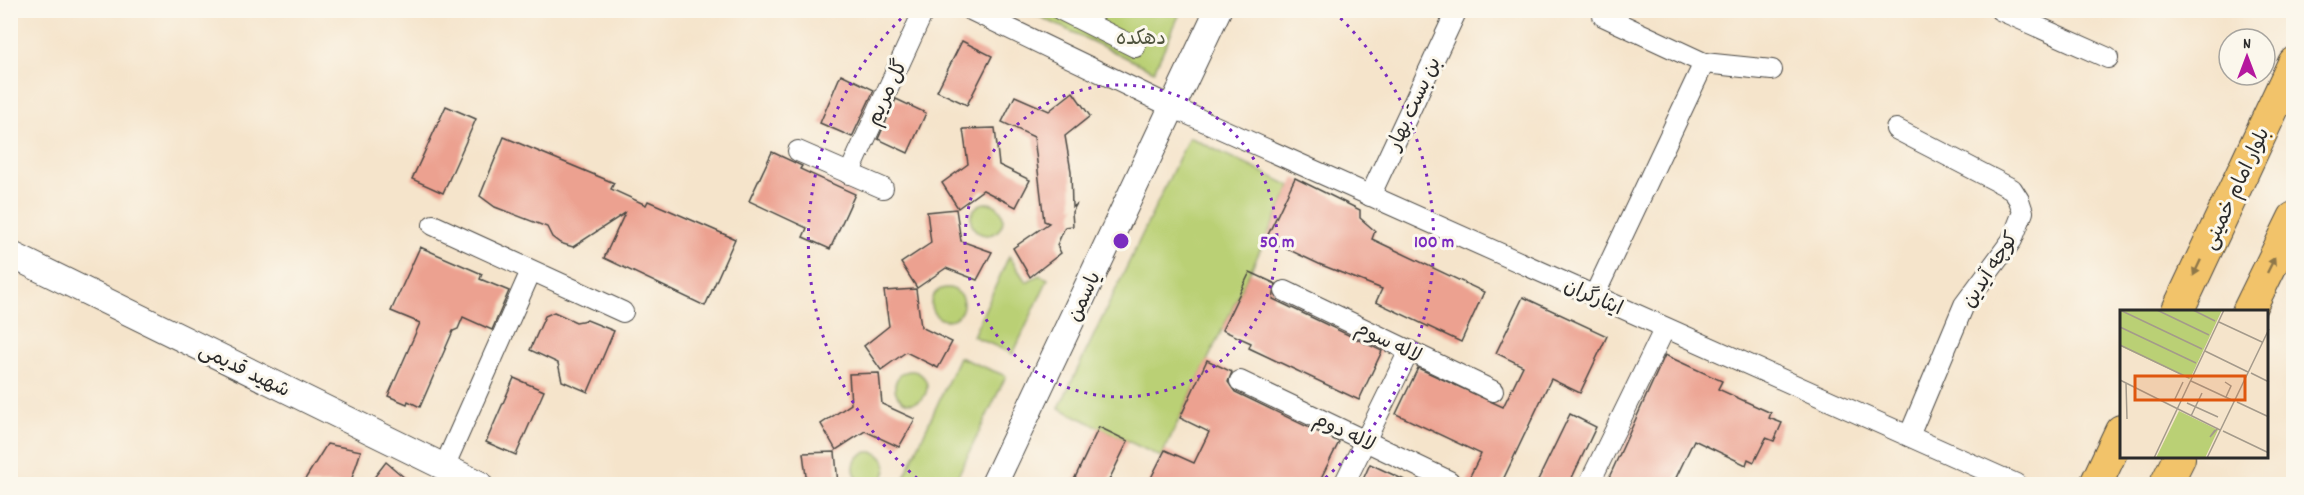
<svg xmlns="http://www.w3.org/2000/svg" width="2304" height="495" viewBox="0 0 2304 495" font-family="Dekko,'Playpen Sans Arabic',sans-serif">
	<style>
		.green { fill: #bad075; stroke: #727e50; stroke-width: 1.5 }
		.building { fill: #eca190 }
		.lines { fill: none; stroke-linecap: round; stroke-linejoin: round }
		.minor-casing { stroke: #494743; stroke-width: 22 }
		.tertiary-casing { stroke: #494743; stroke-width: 28 }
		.primary-casing { stroke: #494743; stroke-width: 34 }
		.minor { stroke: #fff; stroke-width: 20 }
		.tertiary { stroke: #fff; stroke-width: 26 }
		.primary { stroke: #f2c36a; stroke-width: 32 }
		.oneway { fill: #8e774a }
		.ring { fill: none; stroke: #7b2cbf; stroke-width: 3; stroke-dasharray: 3 6 }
		.labels { text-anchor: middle; stroke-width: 6; stroke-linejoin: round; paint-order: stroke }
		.park-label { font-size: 20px; fill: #4f543e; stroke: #fbf7ec }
		.street-label { font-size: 20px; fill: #2b2b2b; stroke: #fbf7ec }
		.inset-road { fill: none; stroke: #a49a8b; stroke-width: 1.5 }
		.view { fill: #df570e; fill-opacity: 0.15; stroke: #df570e; stroke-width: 3 }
		.inset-edge { fill: none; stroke: #2b2b2b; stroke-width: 3 }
		.centre { fill: #7b2cbf; stroke: #fbf7ec; stroke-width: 3 }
		.ring-label { font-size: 18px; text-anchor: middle; font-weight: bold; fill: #7b2cbf; stroke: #fbf7ec; stroke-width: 6; stroke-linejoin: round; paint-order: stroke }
	</style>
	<rect width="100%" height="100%" fill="#fbf7ec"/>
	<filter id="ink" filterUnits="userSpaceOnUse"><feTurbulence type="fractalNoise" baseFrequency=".0167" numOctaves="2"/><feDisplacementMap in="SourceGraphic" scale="12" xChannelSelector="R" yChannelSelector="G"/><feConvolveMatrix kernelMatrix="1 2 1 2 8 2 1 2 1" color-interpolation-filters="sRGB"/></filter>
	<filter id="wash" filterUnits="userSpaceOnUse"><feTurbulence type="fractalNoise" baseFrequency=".008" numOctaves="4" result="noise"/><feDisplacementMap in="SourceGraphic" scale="24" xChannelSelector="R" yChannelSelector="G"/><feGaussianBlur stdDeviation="1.35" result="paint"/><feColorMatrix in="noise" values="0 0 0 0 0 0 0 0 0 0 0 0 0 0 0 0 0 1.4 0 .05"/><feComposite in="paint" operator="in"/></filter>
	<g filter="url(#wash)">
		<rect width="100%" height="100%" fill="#f5e4cb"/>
		<g class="green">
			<path d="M1028 11H1181L1154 71Z"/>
			<path d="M1189 137 1291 186 1161 457 1059 408Z"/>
			<circle cx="987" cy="219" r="16"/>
			<path d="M1009 256 1026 282 1039 275 1048 279 1013 354 973 336Z"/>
			<circle cx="947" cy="304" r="16"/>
			<path d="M959 357 1006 376 954 484H901Z"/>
			<circle cx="911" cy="387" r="16"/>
			<circle cx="870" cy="468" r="16"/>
		</g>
		<g id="blocks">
			<g class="building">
				<path d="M962 41 992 56 967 105 937 91Z"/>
				<path d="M841 74 874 90 852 137 820 123Z"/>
				<path d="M1073 92 1090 116 1065 136 1071 171 1072 207 1076 205 1072 212 1073 226 1065 227 1057 245 1061 253 1030 277 1013 248 1049 223 1044 221 1034 137 1002 122 1015 96 1049 111Z"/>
				<path d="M896 99 926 113 908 153 878 139Z"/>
				<path d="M446 106 476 119 443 193 412 179Z"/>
				<path d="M995 128 999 165 1030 180 1016 207 983 190 958 208 942 183 968 164 963 129Z"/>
				<path d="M504 137 614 183 611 189 646 205 648 201 735 239 705 306 604 258 625 213 573 247 560 243 552 237 547 227 495 207 480 196Z"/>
				<path d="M772 152 802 166 800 169 855 194 830 249 803 237 807 228 749 201Z"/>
				<path d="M1295 178 1360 210V218L1375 231 1372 239 1484 292 1461 342 1376 302 1382 289 1319 264 1266 239Z"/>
				<path d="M956 209 961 241 992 252 977 280 946 268 917 288 901 263 931 243 927 212Z"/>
				<path d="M420 247 482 274 480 279 509 291 492 330 463 317 458 329 453 331 420 407 408 401 407 404 388 396 420 323 391 311Z"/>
				<path d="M1250 272 1276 284 1273 299 1382 351 1359 400 1249 348 1251 343 1222 330Z"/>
				<path d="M916 289 921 327 952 342 938 368 906 352 881 370 864 346 889 326 884 291Z"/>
				<path d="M1523 297 1607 336 1580 393 1551 379 1501 484H1466L1481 454 1396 414 1418 368 1503 407 1523 366 1496 353Z"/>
				<path d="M554 312 576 322 587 320 614 331 588 392 562 381 558 363 530 350 545 316Z"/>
				<path d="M1665 355 1722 381 1718 389 1771 413 1769 418 1782 423 1774 441 1766 438 1754 462 1748 459 1746 465 1694 440 1673 484H1606Z"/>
				<path d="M1207 360 1232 372 1228 382 1235 392 1339 442 1318 484H1148L1165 450 1194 463 1209 432 1180 418Z"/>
				<path d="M879 373 882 404 915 419 899 447 865 431 836 450 821 424 851 404 849 374Z"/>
				<path d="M514 378 544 391 516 455 486 442Z"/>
				<path d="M1570 414 1596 427 1569 484H1536Z"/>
				<path d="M1099 427 1128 441 1107 484H1072Z"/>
				<path d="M327 444 361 451 350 484H302Z"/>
				<path d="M835 452 838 484H807L803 453Z"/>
				<path d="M386 462 412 484H369Z"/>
				<path d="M1370 464 1413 484H1361Z"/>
			</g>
		</g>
	</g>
	<g filter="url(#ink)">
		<use href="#blocks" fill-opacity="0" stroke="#494743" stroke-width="1.5"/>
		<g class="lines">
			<defs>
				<g id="minor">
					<path d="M971 10 1172 107 2016 484"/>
					<path d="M1061 10 1135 47"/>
					<path d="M2000 10 2108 58"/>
					<path d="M1603 16 1704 63"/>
					<path d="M1896 129 2012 189 2019 200 2023 212 2012 240 1964 305 1909 436"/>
					<path d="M798 151 883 188"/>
					<path d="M849 174 924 10"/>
					<path d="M1370 196 1457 10"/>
					<path d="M433 225 623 312"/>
					<path d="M1285 291 1493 391"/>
					<path d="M1594 296 1704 63 1772 70"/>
					<path d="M1240 381 1449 481"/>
					<path d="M444 467 531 271"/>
					<path d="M1344 484 1409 351"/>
					<path d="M1589 484 1665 328"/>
				</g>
				<g id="tertiary">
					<path d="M10 254 479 484"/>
					<path d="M994 484 1218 10"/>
				</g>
				<g id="primary">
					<path d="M2177 312 2294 63"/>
					<path d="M2248 312 2294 218"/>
					<path d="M2096 484 2121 431"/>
					<path d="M2166 484 2179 458"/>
				</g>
			</defs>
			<use href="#minor" class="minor-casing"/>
			<use href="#tertiary" class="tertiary-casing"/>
			<use href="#primary" class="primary-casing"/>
			<use href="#minor" class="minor"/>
			<use href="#tertiary" class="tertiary"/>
			<use href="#primary" class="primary"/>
		</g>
		<defs><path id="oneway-solid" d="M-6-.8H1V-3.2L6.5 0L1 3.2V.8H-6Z" transform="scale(1.5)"/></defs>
		<g class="oneway">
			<use href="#oneway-solid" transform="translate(2271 265) rotate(-64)"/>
			<use href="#oneway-solid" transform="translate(2197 268) rotate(115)"/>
		</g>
	</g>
	<g class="ring">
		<circle cx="1121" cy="241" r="156"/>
		<path d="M924 484A313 313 0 0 1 908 12M1334 12A313 313 0 0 1 1318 484"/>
	</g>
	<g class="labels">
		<g class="park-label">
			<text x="1141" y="44">دهکده</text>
		</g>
		<g class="street-label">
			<text transform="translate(886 92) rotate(-65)" y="7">گل مریم</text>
			<text transform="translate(1413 103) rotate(-65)" y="7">بن بست بهار</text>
			<text transform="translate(2235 188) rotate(-65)" y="7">بلوار امام خمینی</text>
			<text transform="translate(1989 269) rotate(-57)" y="7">کوچه آیدین</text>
			<text transform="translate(1083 296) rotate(-65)" y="7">یاسمن</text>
			<text transform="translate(1594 296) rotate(24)" y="7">ایثارگران</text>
			<text transform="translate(1389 341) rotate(26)" y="7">لاله سوم</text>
			<text transform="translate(245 369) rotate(26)" y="7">شهید قدیمی</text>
			<text transform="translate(1345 431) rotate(26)" y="7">لاله دوم</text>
		</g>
	</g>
	<g transform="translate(2120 310)">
		<rect width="148" height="148" fill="#f5e4cb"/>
		<path d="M0 0H102L70 69 0 36ZM59 101 98 120 85 148H36Z" fill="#bad075"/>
		<path class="inset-road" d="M0 0 82 39M37 0 89 25M73 0 95 11M99 12 142 32M0 17 76 53M0 35 69 68M85 41 128 62M131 63 149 72M0 70 100 120M71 71 114 91M105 72 111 76 106 87M6 73 7 109M54 91 63 72M117 92 149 107M67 93 98 107M71 106 82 83M95 120 90 127 98 118M103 121 149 143M34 148 104 0M87 148 149 19"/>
		<path class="view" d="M15 66H125V90H15Z"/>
		<rect width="148" height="148" class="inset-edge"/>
	</g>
	<circle cx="1121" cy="241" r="9" class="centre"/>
	<g class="ring-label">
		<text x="1277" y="247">50 m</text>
		<text x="1434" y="247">100 m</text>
	</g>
	<rect width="2304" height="495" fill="none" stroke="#fbf7ec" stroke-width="36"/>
	<g transform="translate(2247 57)"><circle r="28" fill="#fbf7ec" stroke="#a8a59f" stroke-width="1.5"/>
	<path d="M0-4.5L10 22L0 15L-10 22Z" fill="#b5179e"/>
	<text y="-9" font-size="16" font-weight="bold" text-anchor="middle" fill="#2b2b2b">N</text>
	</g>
</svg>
